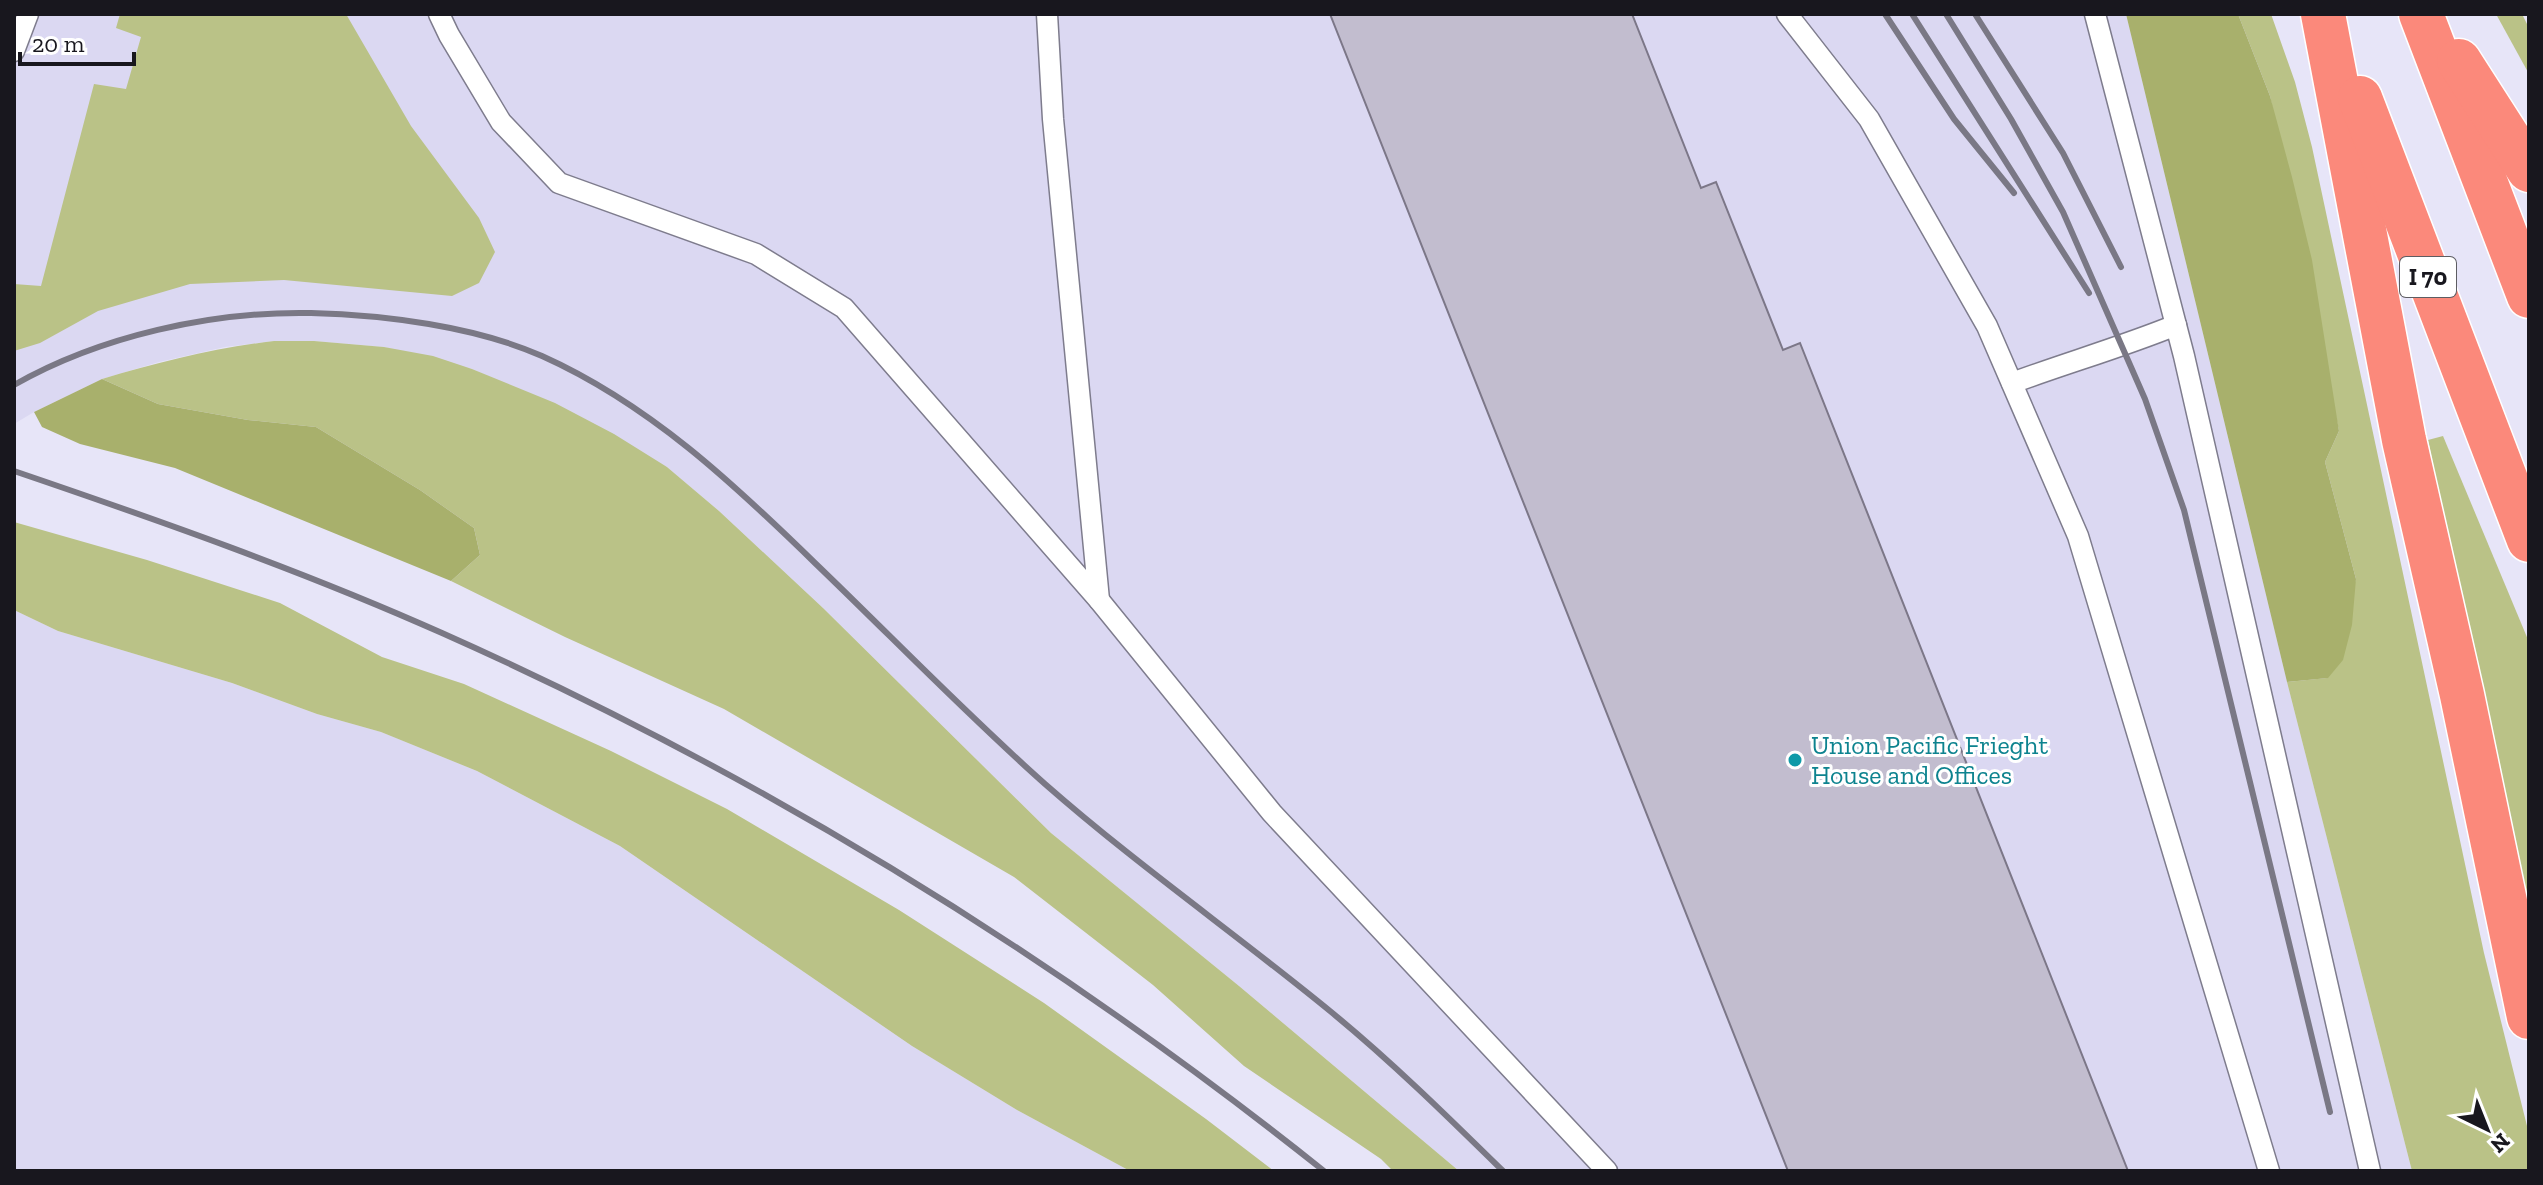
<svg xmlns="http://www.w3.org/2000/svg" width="2543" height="1185" viewBox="0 0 2543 1185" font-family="'Zilla Slab',serif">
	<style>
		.built { fill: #dbd8f2 }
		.green { fill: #bac287 }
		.forest { fill: #a8b06c }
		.building { fill: #c2bdcf; stroke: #7c7788; stroke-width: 2 }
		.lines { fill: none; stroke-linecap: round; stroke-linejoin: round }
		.lane-casing { stroke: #7e7c8d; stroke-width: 23 }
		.highway-casing { stroke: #fff; stroke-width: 47 }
		.lane { stroke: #fff; stroke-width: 20 }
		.highway { stroke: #fb897b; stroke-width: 44 }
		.rail { stroke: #7a7885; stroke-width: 6 }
		.culture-dot { fill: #0f9aa8; stroke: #fff; stroke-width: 3 }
		.labels { text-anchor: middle; stroke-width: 6; stroke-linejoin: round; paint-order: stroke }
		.shield { fill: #fff; stroke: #5d5d62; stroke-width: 2 }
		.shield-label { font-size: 24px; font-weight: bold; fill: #18171e }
		.culture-label { font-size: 26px; fill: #0d838f; stroke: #fff; text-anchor: start }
	</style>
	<rect width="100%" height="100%" fill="#e7e5f8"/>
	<g class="built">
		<path d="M14 14H2126L2287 682 2412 1171H1459L1239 986 1051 833 823 608 719 511 667 467 506 384 472 369 384 347 314 341H274L225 347 159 362 102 379 34 412 14 424Z"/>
		<path d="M14 610 58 631 232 683 317 714 381 732 477 771 620 846 912 1046 1017 1110 1130 1171H14Z"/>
	</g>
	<g class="green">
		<path d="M120 14H346L411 126 479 218 495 252 479 283 452 296 284 280 190 284 98 311 40 343 14 351V284L41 286 94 84 126 89 141 37 116 28Z"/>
		<path d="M2238 14H2271L2295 82 2312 147 2484 953 2529 1134V1171H2412L2287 682 2327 678 2356 579 2325 462 2339 431 2270 96Z"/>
		<path d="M2496 14H2522L2529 28V74Z"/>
		<path d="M274 341H314L384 347 433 356 472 369 555 403 614 434 667 467 719 511 823 608 1051 833 1239 986 1459 1171H1393L1381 1159 1244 1066 1153 985 1014 877 724 709 565 637 451 581 480 555 474 528 420 490 316 427 248 420 158 404 102 379C159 362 215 348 274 341Z"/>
		<path d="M2443 436 2529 642V937L2428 440Z"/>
		<path d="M14 522 147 560 280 603 382 657 464 684 611 751 727 809 899 910 1044 1003 1206 1119 1274 1171H1130L1017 1110 912 1046 620 846 477 771 381 732 317 714 232 683 58 631 14 610Z"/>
	</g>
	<g class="forest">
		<path d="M2126 14H2238L2270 96 2292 177 2312 260 2339 431 2325 462 2356 579 2352 625 2343 660 2328 678 2287 682Z"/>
		<path d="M102 379 158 404 248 420 316 427 420 490 474 528 480 555 451 581 175 468 80 444 42 427 34 412Z"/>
	</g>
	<path class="building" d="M1330 14H1632L1701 188 1716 182 1783 350 1800 343 2128 1171H1788Z"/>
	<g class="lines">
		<defs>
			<g id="lane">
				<path d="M439 14 449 35 501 122 559 183 756 254 844 308 1099 600 1053 119 1047 14"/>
				<path d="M1787 14 1869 119 1987 326 2078 536 2269 1171"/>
				<path d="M2095 14 2184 356 2370 1171"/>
				<path d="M14 51 28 14"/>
				<path d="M2012 383C2066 363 2122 347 2176 325"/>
				<path d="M1099 600 1272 813 1607 1171"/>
			</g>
			<g id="highway">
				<path d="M2323 14 2404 440 2462 695 2529 1017"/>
				<path d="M2421 14 2529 296"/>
				<path d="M2459 61 2529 170"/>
				<path d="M2360 98 2529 540"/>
			</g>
		</defs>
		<use href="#lane" class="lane-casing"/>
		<use href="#highway" class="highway-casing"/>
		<use href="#lane" class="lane"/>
		<use href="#highway" class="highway"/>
		<g class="rail">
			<path d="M1885 14 1954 119 2014 193"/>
			<path d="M1912 14 2089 293"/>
			<path d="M1946 14 2011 119 2063 212 2145 399 2184 510 2330 1112"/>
			<path d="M1975 14 2063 153 2121 267"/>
			<path d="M14 385C100 336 212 311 311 313 385 315 474 326 542 356 649 404 733 483 816 564 892 637 966 714 1045 784 1136 864 1236 934 1330 1011 1391 1061 1447 1116 1503 1171"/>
			<path d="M14 471C158 520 303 571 442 633 761 775 1051 953 1324 1171"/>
		</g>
	</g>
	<circle class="culture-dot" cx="1795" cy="760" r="8"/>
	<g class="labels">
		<rect class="shield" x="2400" y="257" width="56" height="40" rx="6"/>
		<g class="shield-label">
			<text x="2428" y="285">I 70</text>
		</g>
		<g class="culture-label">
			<text x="1811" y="754">Union Pacific Frieght<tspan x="1811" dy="30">House and Offices</tspan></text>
		</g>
	</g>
	<rect width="2543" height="1185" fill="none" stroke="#18171e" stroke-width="32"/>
	<g transform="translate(2487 1129) rotate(137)" stroke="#ffffff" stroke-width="6" paint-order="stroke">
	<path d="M0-6L14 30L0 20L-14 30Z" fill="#18171e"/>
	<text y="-12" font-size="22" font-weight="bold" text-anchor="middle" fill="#18171e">N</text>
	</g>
	<path d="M20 52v12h114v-12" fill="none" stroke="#18171e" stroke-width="4"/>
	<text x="32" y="52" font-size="24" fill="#18171e" stroke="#ffffff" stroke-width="6" paint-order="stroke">20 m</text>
</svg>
